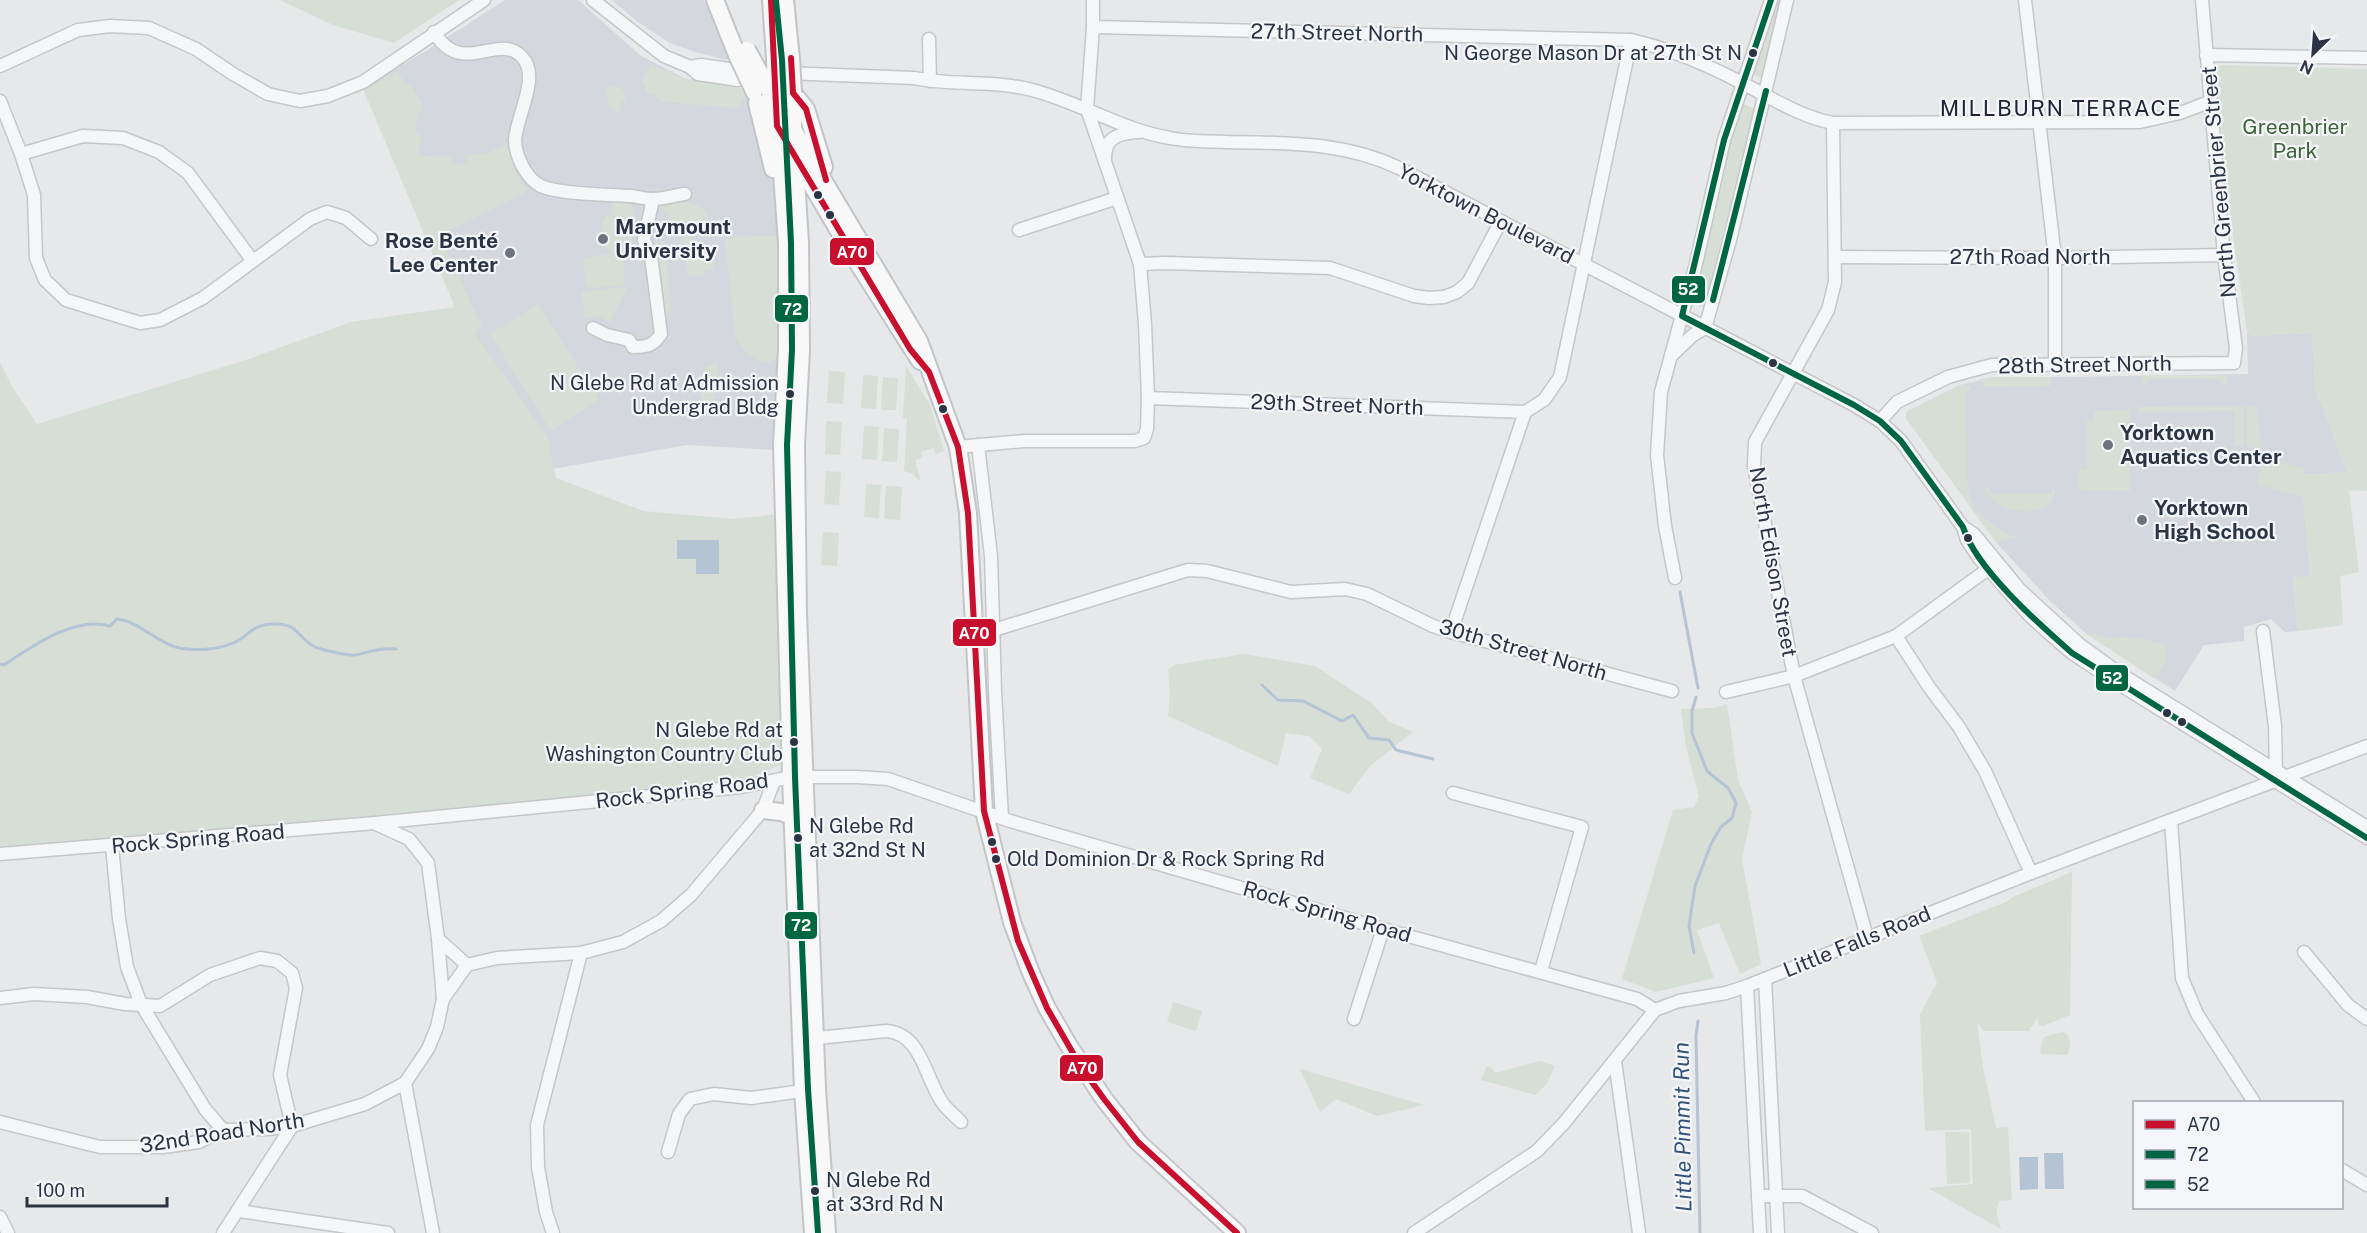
<svg xmlns="http://www.w3.org/2000/svg" width="2367" height="1233" viewBox="0 0 2367 1233" font-family="'Public Sans',sans-serif">
	<style>
		.built { fill: #d4d7dd }
		.green { fill: #d6ded6 }
		.water { fill: #b4c4d5 }
		.lines { fill: none; stroke-linecap: round; stroke-linejoin: round }
		.stream { stroke: #b4c4d5; stroke-width: 3 }
		.minor-casing { stroke: #c4c6c8; stroke-width: 15 }
		.major-casing { stroke: #c2c5c8; stroke-width: 20 }
		.minor { stroke: #f5f6f7; stroke-width: 12 }
		.major { stroke: #f8f8f8; stroke-width: 16 }
		.major-bridge-casing { stroke: #c2c5c8; stroke-width: 20; stroke-linecap: butt }
		.major-bridge { stroke: #f8f8f8; stroke-width: 16 }
		.bus-1-casing { stroke: #f4f6f9; stroke-width: 10 }
		.bus-2-casing { stroke: #f4f6f9; stroke-width: 10 }
		.bus-3-casing { stroke: #f4f6f9; stroke-width: 10 }
		.bus-1 { stroke: #c8102e; stroke-width: 6 }
		.bus-2 { stroke: #006641; stroke-width: 6 }
		.bus-3 { stroke: #006641; stroke-width: 6 }
		.bus-dot { fill: #2b3445; stroke: #f4f6f9; stroke-width: 2 }
		.poi-dot { fill: #6c737f; stroke: #f4f6f9; stroke-width: 2 }
		.labels { text-anchor: middle; stroke-width: 4.5; stroke-linejoin: round; paint-order: stroke }
		.bus-label { font-size: 20px; fill: #2b3445; stroke: #f4f6f9; text-anchor: end }
		.street-label { font-size: 21px; fill: #2b3445; stroke: #f4f6f9 }
		.park-label { font-size: 21px; fill: #3f6138; stroke: #f4f6f9 }
		.poi-label { font-size: 21px; font-weight: bold; fill: #2b3445; stroke: #f4f6f9; text-anchor: start }
		.neighbourhood-label { font-size: 22px; letter-spacing: 1.5px; fill: #1d2536; stroke: #f4f6f9 }
		.water-label { font-size: 22px; font-style: italic; fill: #34527a; stroke: #f4f6f9 }
		.line-badge { stroke: #f4f6f9; stroke-width: 2 }
		.badge-label { font-size: 16px; text-anchor: middle; font-weight: bold; fill: #fff }
	</style>
	<rect width="100%" height="100%" fill="#e6e8ea"/>
	<g class="built">
		<path d="M505 0H578L641 56 686 79 739 86 755 112 772 173 778 213 781 323 776 450 687 445 553 469 547 437 455 307 363 88 426 51Z"/>
		<path d="M612 0H703L714 19 730 58 726 60 695 52 670 43 638 22Z"/>
		<path d="M2247 331 2252 336 2312 333 2315 387 2347 472 2302 475 2304 469 2257 483 2303 497 2310 576 2293 578 2298 631 2285 632 2271 619 2244 627V641L2204 645 2175 691 2088 635 2051 602 1996 542 1906 418V414L1908 411 1962 384 1992 378 2248 374Z"/>
	</g>
	<g class="green">
		<path d="M280 0H459L394 43 333 25Z"/>
		<path d="M1775 0H1780L1761 78 1751 73Z"/>
		<path d="M651 65 686 79 739 86 745 95 743 101 738 108 663 102 655 95 645 92 646 87 642 81Z"/>
		<path d="M2220 65 2367 69V491L2349 490 2359 572 2340 576 2343 625 2298 631 2293 578 2310 576 2303 497 2257 484 2263 457 2304 468 2302 475 2347 472 2315 387 2312 333 2252 336 2247 331 2231 221 2216 69Z"/>
		<path d="M395 72H398L407 86 411 85 424 106 421 114 418 112 415 130 421 137 418 155 443 157 451 156 452 164 467 163 468 155 487 153 504 145 508 147 513 167 527 192 454 228 441 238 482 327 474 333 547 437 556 478 643 511 733 519 779 514 783 764 742 781 0 851V362L11 385 37 424 246 360 351 322 455 307 364 91Z"/>
		<path d="M618 86 623 90 626 99 620 104 621 110 615 112 609 107 605 88Z"/>
		<path d="M1741 103 1755 109 1714 286 1708 309 1694 304 1725 151Z"/>
		<path d="M611 198 629 199 635 213 631 230 633 238 624 243 621 222 609 212 612 207Z"/>
		<path d="M673 201C691 201 711 206 709 227L686 229 682 223 672 221 661 207Z"/>
		<path d="M607 213C618 224 626 235 621 251L609 252 601 241 603 233 600 227Z"/>
		<path d="M686 233H691L692 243H703L708 247V252L713 254 714 270 704 271V275L688 276 684 244 681 241Z"/>
		<path d="M755 236H776L777 239 778 359H773L772 363C754 361 741 352 735 334L725 241 731 237Z"/>
		<path d="M664 240 672 316 665 310 662 277 651 245Z"/>
		<path d="M621 252 624 255 625 285 589 288 585 284 584 258Z"/>
		<path d="M625 287 627 289 610 322 597 316 585 318 581 292Z"/>
		<path d="M538 304 599 400 551 431 490 334Z"/>
		<path d="M717 363 719 382 714 388 716 394 706 413H703L699 375H702L706 366Z"/>
		<path d="M906 366 930 405 944 451 936 454 934 448 921 452 922 458 915 460 921 482 911 473 904 471 907 418H903Z"/>
		<path d="M829 371 845 372 843 404 827 403Z"/>
		<path d="M863 375 878 376 876 409 861 408Z"/>
		<path d="M2227 375V382L2224 385 2221 384 2220 379H2148L2147 385 2142 384V376Z"/>
		<path d="M883 377 898 378 896 410H881Z"/>
		<path d="M1994 377H2051V386L1983 387 1980 379Z"/>
		<path d="M1962 384 1971 387 1969 391 1966 392 1967 480 1970 499 1979 513 2001 531 2026 541 2011 538 1996 542 1906 418 1908 411Z"/>
		<path d="M2243 406V446H2235V411L2138 412V407Z"/>
		<path d="M2246 406H2256L2261 448 2247 447Z"/>
		<path d="M2130 410V491L2078 490V472L2080 469H2087L2086 421H2094V411Z"/>
		<path d="M826 421 842 422 840 455 825 454Z"/>
		<path d="M864 426 879 427 877 460 862 459Z"/>
		<path d="M884 428 899 429 897 462 882 461Z"/>
		<path d="M826 471 841 472 839 505 824 504Z"/>
		<path d="M866 484 881 485 879 518 864 517Z"/>
		<path d="M886 486 902 487 900 520 884 519Z"/>
		<path d="M2054 486C2061 518 1999 521 1984 488L1989 487 1991 494H2052Z"/>
		<path d="M823 532 839 533 837 566 821 565Z"/>
		<path d="M2088 633 2113 639 2123 637 2145 639 2166 646 2164 655 2167 659 2155 679 2088 635Z"/>
		<path d="M1244 654 1315 666 1373 704 1388 721 1413 732 1371 765 1349 794 1310 778 1322 749 1309 736 1286 733 1278 766 1168 716 1170 693 1168 670 1174 665Z"/>
		<path d="M1727 704 1738 780 1752 812 1742 859 1761 964 1740 974 1719 923 1697 930 1714 978 1656 992 1622 979 1673 810 1694 807 1699 797 1686 747 1681 709 1714 708Z"/>
		<path d="M2072 872 2070 1015 2043 1026 2039 1025 2037 1018 2029 1031H1984L1977 1022 1983 1067 1996 1128 2008 1127 2012 1200 1999 1201 1996 1211 2001 1229 1928 1188 1973 1184 1971 1129 1925 1131 1920 1015 1937 982 1919 936 2006 902 2011 898Z"/>
		<path d="M1173 1002 1202 1011 1196 1031 1167 1022Z"/>
		<path d="M2062 1032 2066 1033C2072 1040 2070 1048 2067 1055L2041 1054 2040 1050 2044 1037Z"/>
		<path d="M1540 1061 1555 1066 1547 1083 1536 1095 1481 1080 1487 1066 1491 1067 1495 1073Z"/>
		<path d="M1300 1069 1424 1105 1377 1116 1336 1099 1320 1112Z"/>
		<path d="M1945 1132H1969L1970 1183 1947 1184Z"/>
	</g>
	<g class="water">
		<path d="M677 540H719V574H696V559H677Z"/>
		<path d="M2044 1153H2063L2064 1189H2045Z"/>
		<path d="M2019 1157H2038V1189L2020 1190Z"/>
	</g>
	<g class="lines">
		<g class="stream">
			<path d="M1680 592 1698 688"/>
			<path d="M0 664 4 665C33 646 74 616 110 626L117 619C141 622 156 643 179 648 196 651 217 650 233 643 251 636 249 625 273 624 300 623 298 639 315 647 322 650 349 656 356 655 373 651 377 648 396 649"/>
			<path d="M1262 685 1278 700 1303 701 1342 721 1353 715 1369 738 1389 740 1396 750 1433 759"/>
			<path d="M1694 953 1689 926 1695 886 1711 844 1721 827 1732 818 1736 803 1728 788 1707 771 1692 733V711L1696 697"/>
			<path d="M1698 1021 1696 1036 1700 1233"/>
		</g>
		<defs>
			<g id="minor">
				<path d="M593 0 664 56 690 67 698 74 738 80"/>
				<path d="M2025 0 2055 258V365"/>
				<path d="M1093 27 1631 40C1667 48 1710 66 1744 84 1773 99 1801 117 1833 123L2140 122 2180 113 2209 102"/>
				<path d="M434 32C462 79 498 31 522 57 541 76 516 117 515 140 515 155 526 179 541 186 558 194 610 195 631 196 639 197 646 199 654 199 664 199 675 195 685 194"/>
				<path d="M929 39 930 81"/>
				<path d="M2206 55 2367 58"/>
				<path d="M0 66 78 30 110 26 149 28 196 49 233 74 268 94 300 101 328 96 363 82 484 0"/>
				<path d="M690 67 701 65 750 72"/>
				<path d="M785 73 914 78C953 86 994 80 1032 90 1079 102 1122 130 1170 138 1189 142 1209 141 1229 142 1288 143 1344 142 1399 168L1854 405 1880 421 1901 441 1963 527 1967 540 1979 558 2029 615 2050 634 2072 653 2114 681 2367 838"/>
				<path d="M0 101 21 154 34 195 36 258 45 280 66 300 140 323 160 320 203 298 310 219 327 212 346 218 371 239"/>
				<path d="M1833 123 1835 282 1828 310 1755 442 1754 466 1794 676 1867 937"/>
				<path d="M21 154 83 136 123 138 159 152 188 173 252 260"/>
				<path d="M1105 160C1104 137 1119 133 1139 132"/>
				<path d="M1019 230 1117 198"/>
				<path d="M1835 257 2055 258 2224 255"/>
				<path d="M1140 264 1166 263 1330 268 1414 296 1429 298 1444 297 1457 292 1468 283 1501 221"/>
				<path d="M593 328 607 335 629 340 633 347C647 347 653 346 661 334L651 256 644 240 653 199"/>
				<path d="M1671 356 1693 335 1705 328 1730 240 1787 0"/>
				<path d="M1148 398 1525 412"/>
				<path d="M1880 421 1897 402 1948 377 1992 365 2234 363 2236 348 2224 255 2202 0"/>
				<path d="M978 445 991 556 995 691 1002 818"/>
				<path d="M958 447 1024 441H1135L1144 438 1147 429 1148 398 1145 324 1140 264 1087 109 1093 27V0"/>
				<path d="M1963 527 1974 534 2020 590 2079 644 2119 673 2367 827"/>
				<path d="M1675 578 1665 526 1657 455 1661 392 1696 264 1724 140 1771 0"/>
				<path d="M994 630 1188 570 1207 571 1291 592 1345 589 1367 594 1433 626 1451 632 1672 691"/>
				<path d="M2263 631 2275 726 2276 776"/>
				<path d="M1451 632 1525 412 1544 400 1560 377 1631 40"/>
				<path d="M1896 636 1929 687 1959 727 1985 771 2031 873"/>
				<path d="M1726 692 1794 676 1896 636 1988 569"/>
				<path d="M1453 793 1582 827 1541 971"/>
				<path d="M2171 821 2182 978 2197 1014 2254 1102"/>
				<path d="M112 846 119 919 127 967 141 1004 205 1109 223 1130"/>
				<path d="M0 854 375 823 741 787 791 777H857L888 779 1010 821 1383 929 1637 999 1655 1010"/>
				<path d="M438 939 443 999"/>
				<path d="M2304 952 2348 1005 2367 1019"/>
				<path d="M467 965 497 958 581 953 623 942 661 921 691 895 763 810 774 781"/>
				<path d="M1765 979 1778 1233"/>
				<path d="M1747 986 1760 1233"/>
				<path d="M0 998 34 994 87 997 125 1004 160 1006 210 975 260 958 277 961 292 973 296 988 280 1075 292 1126 223 1233"/>
				<path d="M1354 1019 1383 929"/>
				<path d="M808 1039 886 1031C923 1033 925 1081 944 1105 949 1111 955 1116 961 1122"/>
				<path d="M1615 1061 1639 1233"/>
				<path d="M405 1083 433 1233"/>
				<path d="M0 1122 100 1147H163L199 1142 223 1130 268 1129 292 1126 365 1104 405 1083 428 1049 437 1027 443 999 467 965 438 939 428 863 409 839 376 824"/>
				<path d="M668 1152 679 1114 690 1099 714 1094 751 1098 810 1090"/>
				<path d="M2342 1170 2367 1185"/>
				<path d="M1758 1196H1802L1872 1233"/>
				<path d="M239 1211 388 1233"/>
				<path d="M0 1217 8 1233"/>
				<path d="M553 1233 546 1212 538 1167 537 1125 581 953"/>
				<path d="M1414 1233 1537 1151 1564 1123 1655 1010 1679 1001 1726 993 1747 986 2031 873 2367 746"/>
			</g>
			<g id="major">
				<path d="M715 0 737 55"/>
				<path d="M771 0 775 58"/>
				<path d="M785 0 791 59"/>
				<path d="M754 91 778 128"/>
				<path d="M770 91 919 341 958 447 968 513 984 811 1012 922 1031 973 1047 1008 1069 1046 1104 1099 1138 1142 1237 1233"/>
				<path d="M793 93V131L800 243 801 350 796 445 798 615 817 1089 827 1233"/>
				<path d="M793 93 806 109 824 167"/>
				<path d="M757 103 773 169"/>
				<path d="M777 104 787 243V349L782 445 791 777 803 1090 813 1233"/>
				<path d="M797 160 859 265 920 361"/>
				<path d="M763 810 781 812 792 816"/>
			</g>
		</defs>
		<use href="#minor" class="minor-casing"/>
		<use href="#major" class="major-casing"/>
		<use href="#minor" class="minor"/>
		<use href="#major" class="major"/>
		<defs>
			<g id="major-bridge">
				<path d="M747 50 770 91"/>
				<path d="M737 55 754 91"/>
				<path d="M775 58 776 94"/>
				<path d="M791 59 793 93"/>
			</g>
		</defs>
		<use href="#major-bridge" class="major-bridge-casing"/>
		<use href="#major-bridge" class="major-bridge"/>
		<defs>
			<g id="bus-1">
				<path d="M771 0 777 126 910 349 929 372 958 447 968 513 984 811 1018 941 1047 1008 1081 1067 1104 1099 1138 1142 1237 1233"/>
				<path d="M791 58 793 93 806 109 826 180"/>
			</g>
			<path id="bus-2" d="M776 1 782 60 791 243 792 350 787 445 795 777 808 1089 818 1233"/>
			<g id="bus-3">
				<path d="M1771 0 1724 140 1682 316 1854 405 1880 421 1901 441 1963 527C1976 569 2039 624 2072 653L2367 838"/>
				<path d="M1713 300 1766 91"/>
			</g>
		</defs>
		<use href="#bus-1" class="bus-1-casing"/>
		<use href="#bus-2" class="bus-2-casing"/>
		<use href="#bus-3" class="bus-3-casing"/>
		<use href="#bus-1" class="bus-1"/>
		<use href="#bus-2" class="bus-2"/>
		<use href="#bus-3" class="bus-3"/>
	</g>
	<g class="bus-dot">
		<circle cx="1753" cy="53" r="5"/>
		<circle cx="818" cy="195" r="5"/>
		<circle cx="830" cy="215" r="5"/>
		<circle cx="1773" cy="363" r="5"/>
		<circle cx="790" cy="394" r="5"/>
		<circle cx="943" cy="409" r="5"/>
		<circle cx="1968" cy="538" r="5"/>
		<circle cx="2167" cy="713" r="5"/>
		<circle cx="2182" cy="722" r="5"/>
		<circle cx="794" cy="742" r="5"/>
		<circle cx="798" cy="838" r="5"/>
		<circle cx="992" cy="842" r="5"/>
		<circle cx="996" cy="859" r="5"/>
		<circle cx="815" cy="1191" r="5"/>
	</g>
	<g class="poi-dot">
		<circle cx="603" cy="239" r="6"/>
		<circle cx="510" cy="253" r="6"/>
		<circle cx="2108" cy="445" r="6"/>
		<circle cx="2142" cy="520" r="6"/>
	</g>
	<g class="labels">
		<g class="bus-label">
			<text x="1742" y="60">N George Mason Dr at 27th St N</text>
			<text x="779" y="390">N Glebe Rd at Admission<tspan x="779" dy="24">Undergrad Bldg</tspan></text>
			<text x="783" y="737">N Glebe Rd at<tspan x="783" dy="24">Washington Country Club</tspan></text>
			<text x="809" y="833" text-anchor="start">N Glebe Rd<tspan x="809" dy="24">at 32nd St N</tspan></text>
			<text x="1007" y="866" text-anchor="start">Old Dominion Dr &amp; Rock Spring Rd</text>
			<text x="826" y="1187" text-anchor="start">N Glebe Rd<tspan x="826" dy="24">at 33rd Rd N</tspan></text>
		</g>
		<g class="street-label">
			<text transform="translate(1337 33) rotate(1)" y="7">27th Street North</text>
			<text transform="translate(2219 182) rotate(-95)" y="7">North Greenbrier Street</text>
			<text transform="translate(1486 214) rotate(27)" y="7">Yorktown Boulevard</text>
			<text x="2030" y="264">27th Road North</text>
			<text transform="translate(2085 365) rotate(-1)" y="7">28th Street North</text>
			<text transform="translate(1337 405) rotate(2)" y="7">29th Street North</text>
			<text transform="translate(1773 562) rotate(80)" y="7">North Edison Street</text>
			<text transform="translate(1523 650) rotate(16)" y="7">30th Street North</text>
			<text transform="translate(682 791) rotate(-7)" y="7">Rock Spring Road</text>
			<text transform="translate(198 839) rotate(-5)" y="7">Rock Spring Road</text>
			<text transform="translate(1327 912) rotate(16)" y="7">Rock Spring Road</text>
			<text transform="translate(1857 942) rotate(-22)" y="7">Little Falls Road</text>
			<text transform="translate(222 1133) rotate(-9)" y="7">32nd Road North</text>
		</g>
		<g class="park-label">
			<text x="2295" y="134">Greenbrier<tspan x="2295" dy="24">Park</tspan></text>
		</g>
		<g class="poi-label">
			<text x="615" y="234">Marymount<tspan x="615" dy="24">University</tspan></text>
			<text x="498" y="248" text-anchor="end">Rose Benté<tspan x="498" dy="24">Lee Center</tspan></text>
			<text x="2120" y="440">Yorktown<tspan x="2120" dy="24">Aquatics Center</tspan></text>
			<text x="2154" y="515">Yorktown<tspan x="2154" dy="24">High School</tspan></text>
		</g>
		<g class="neighbourhood-label">
			<text x="2061" y="116">MILLBURN TERRACE</text>
		</g>
		<g class="water-label">
			<text transform="translate(1682 1127) rotate(-91)" y="8">Little Pimmit Run</text>
		</g>
	</g>
	<g class="line-badge">
		<rect x="829" y="237" width="46" height="29" rx="6" fill="#c8102e"/>
		<rect x="1671" y="275" width="35" height="29" rx="6" fill="#006641"/>
		<rect x="774" y="294" width="35" height="29" rx="6" fill="#006641"/>
		<rect x="952" y="618" width="45" height="29" rx="6" fill="#c8102e"/>
		<rect x="2095" y="664" width="34" height="28" rx="6" fill="#006641"/>
		<rect x="784" y="911" width="34" height="29" rx="6" fill="#006641"/>
		<rect x="1059" y="1054" width="45" height="28" rx="6" fill="#c8102e"/>
	</g>
	<g class="badge-label">
		<text x="852" y="258">A70</text>
		<text x="1688" y="295">52</text>
		<text x="792" y="315">72</text>
		<text x="974" y="639">A70</text>
		<text x="2112" y="684">52</text>
		<text x="801" y="931">72</text>
		<text x="1082" y="1074">A70</text>
	</g>
	<rect x="2133" y="1101" width="210" height="108" fill="#f4f6f9" stroke="#a4a8b1" stroke-width="1.5"/>
	<rect x="2145" y="1120" width="30" height="9" fill="#c8102e" stroke="#a4a8b1" stroke-width="1.5"/>
	<text x="2187" y="1131" font-size="18" fill="#2b3445">A70</text>
	<rect x="2145" y="1150" width="30" height="9" fill="#006641" stroke="#a4a8b1" stroke-width="1.5"/>
	<text x="2187" y="1161" font-size="18" fill="#2b3445">72</text>
	<rect x="2145" y="1180" width="30" height="9" fill="#006641" stroke="#a4a8b1" stroke-width="1.5"/>
	<text x="2187" y="1191" font-size="18" fill="#2b3445">52</text>
	<g transform="translate(2313 54) rotate(205)" stroke="#f4f6f9" stroke-width="4.5" paint-order="stroke">
	<path d="M0-4.5L10 22L0 15L-10 22Z" fill="#2b3445"/>
	<text y="-9" font-size="16" font-weight="bold" text-anchor="middle" fill="#2b3445">N</text>
	</g>
	<path d="M27 1197v9h140v-9" fill="none" stroke="#2b3445" stroke-width="3"/>
	<text x="36" y="1197" font-size="18" fill="#2b3445" stroke="#f4f6f9" stroke-width="4.5" paint-order="stroke">100 m</text>
</svg>
